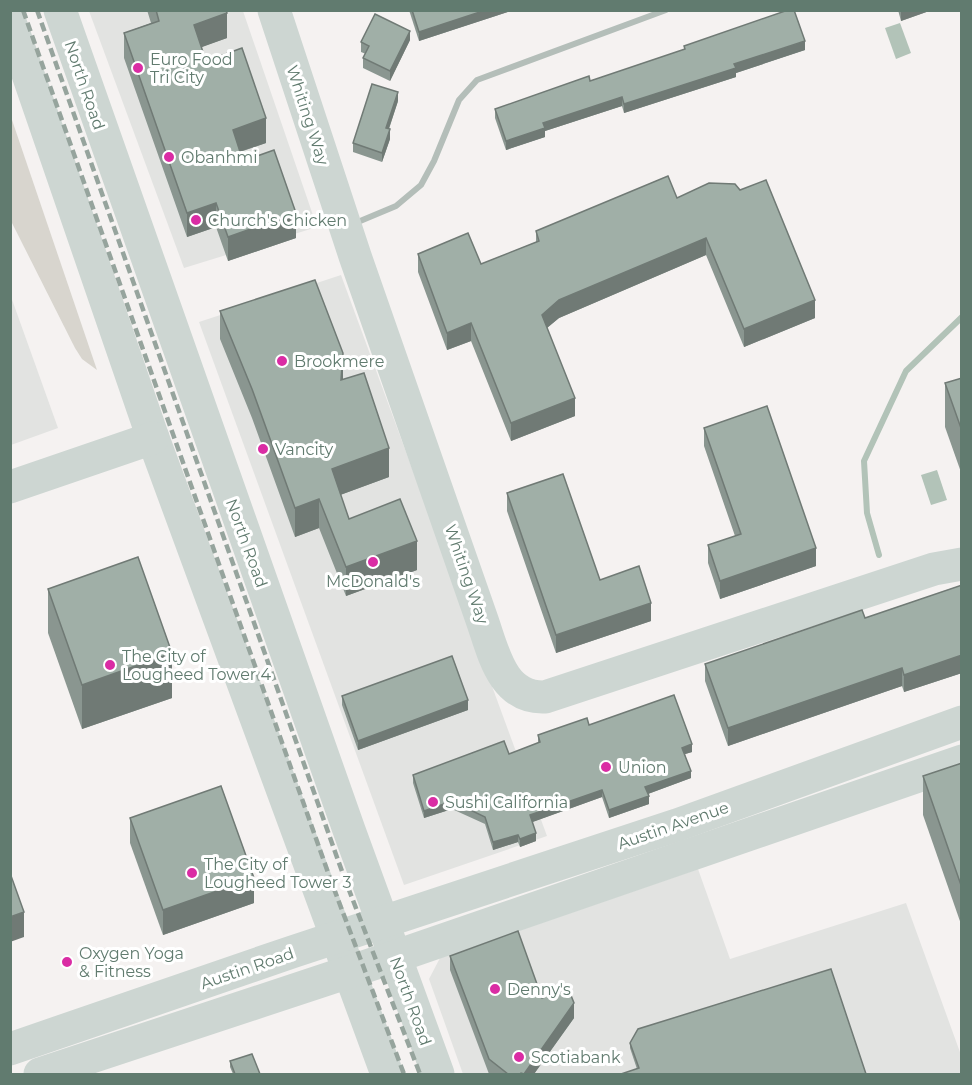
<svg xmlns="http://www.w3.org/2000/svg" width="972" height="1085" viewBox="0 0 972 1085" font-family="Montserrat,sans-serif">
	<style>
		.built { fill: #e2e3e1 }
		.green { fill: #d8d5ce }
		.water { fill: #b2c3b8 }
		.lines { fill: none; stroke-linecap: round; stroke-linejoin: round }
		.stream { stroke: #b2c3b8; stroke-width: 6 }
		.street { stroke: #b4beb9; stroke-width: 6 }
		.secondary { stroke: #cdd6d2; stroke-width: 33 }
		.rail { stroke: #96a49d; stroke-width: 4.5; stroke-dasharray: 9 4.5; stroke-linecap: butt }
		.wall { fill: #8a9690 }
		.shaded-wall { fill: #707a75 }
		.building { fill: #a0afa7; stroke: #707a75; stroke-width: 1.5 }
		.poi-dot { fill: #da2ca4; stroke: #fff; stroke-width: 2 }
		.labels { text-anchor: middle; stroke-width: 6; stroke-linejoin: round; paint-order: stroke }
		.poi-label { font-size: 16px; fill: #617b6f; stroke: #fff; text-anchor: start }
		.street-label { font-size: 16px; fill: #617b6f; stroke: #fff }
	</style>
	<rect width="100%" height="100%" fill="#f5f2f1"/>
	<g class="built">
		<path d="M89 11H243L317 227 184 268Z"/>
		<path d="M341 275 547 836 404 885 199 322Z"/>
		<path d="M10 294 58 428 11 445H10Z"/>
		<path d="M698 869 730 959 906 903 961 1055V1074H463L429 979 440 958Z"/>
	</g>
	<path class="green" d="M11 117 97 370 82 359 75 348 11 221Z"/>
	<g class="water">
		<path d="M900 23 911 53 896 59 885 28Z"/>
		<path d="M937 470 947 500 931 505 921 475Z"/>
	</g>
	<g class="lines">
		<path class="stream" d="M879 555 867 513 864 461 906 371 962 317"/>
		<path class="street" d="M353 224 396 206 421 185 434 161 459 100 477 80 666 10"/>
		<g class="secondary">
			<path d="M60 10 349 830 438 1074"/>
			<path d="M274 10 355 256 481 617C493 650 501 699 545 697L934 569 962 564"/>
			<path d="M10 22 153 438 387 1074"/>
			<path d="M10 487 153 438"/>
			<path d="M10 1049 292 952 677 825 962 722"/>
			<path d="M40 1074 394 957 962 761"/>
		</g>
		<g class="rail">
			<path d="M23 10 331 881 404 1074"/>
			<path d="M37 10 344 877 420 1074"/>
		</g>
	</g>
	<g class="wall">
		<path d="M147 10H226L227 38 201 47 206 61 266 143 240 152 243 161 296 238 228 261 216 227 187 237 124 58V33L151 23Z"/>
		<path d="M409 10H514L419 41Z"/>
		<path d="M898 10H932L901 21Z"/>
		<path d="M410 40 390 81 363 68V58L366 54 361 52V42Z"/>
		<path d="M684 46 805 50 736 73V77L624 113 622 106 545 131V137L506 150 495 118V109L590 81 684 50Z"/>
		<path d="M398 101 389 129 390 139 382 162 353 152V143Z"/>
		<path d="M677 198 815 318 744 347 706 255 559 318 547 328 575 416 511 441 471 341 447 350 418 272V254L481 264 536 242V231Z"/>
		<path d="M220 311 343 379 389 477 340 495 349 519 417 570 346 596 319 528 295 537 252 418 220 339Z"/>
		<path d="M962 378V475L945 427V383Z"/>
		<path d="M704 428 816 566 720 599 708 563V545L735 536 704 446Z"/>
		<path d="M507 493 600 580 651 621 556 653 507 511Z"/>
		<path d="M962 585V673L904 692 902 686 728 746 705 681V664L865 618Z"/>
		<path d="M48 589 172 698 82 729 48 633Z"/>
		<path d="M342 696 468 710 358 750 342 705Z"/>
		<path d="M589 725 692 752 685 754 691 778 648 794 649 804 609 818 602 797 532 822 536 841 520 847 518 842 493 850 485 824 452 809 424 818 413 783V775L509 754 538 743V735Z"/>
		<path d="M962 763V927L923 815V776Z"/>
		<path d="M130 818 254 903 163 935 130 843Z"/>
		<path d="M450 956 542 998 574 1018 534 1074H489L450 970Z"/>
		<path d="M630 1043 866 1074 637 1069 630 1048Z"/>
		<path d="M230 1061 260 1074H233L230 1067Z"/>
	</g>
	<g class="shaded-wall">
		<path d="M486 10H514L419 41V32Z"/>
		<path d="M905 10H932L901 21V12Z"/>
		<path d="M227 13V38L194 50V25Z"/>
		<path d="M410 31V40L390 81V71Z"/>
		<path d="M805 41V50L736 73V77L624 113V104L734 64Z"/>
		<path d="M398 92V101L386 137V128Z"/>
		<path d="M622 97V106L545 131V137L506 150V141L543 123Z"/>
		<path d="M266 118V143L233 154V130Z"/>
		<path d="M390 129V139L382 162V153Z"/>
		<path d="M216 203V227L187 237V213Z"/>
		<path d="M296 213V238L228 261V237Z"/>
		<path d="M706 238V255L559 318 542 332V315L559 300Z"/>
		<path d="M815 300V318L744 347V329Z"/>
		<path d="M471 323V341L447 350V333Z"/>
		<path d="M343 353V382L341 380Z"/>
		<path d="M575 398V416L511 441V423Z"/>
		<path d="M389 448V477L332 498V469Z"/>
		<path d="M319 499V528L295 537V508Z"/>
		<path d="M417 541V570L346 596V567Z"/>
		<path d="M816 548V566L720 599V581Z"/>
		<path d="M651 603V621L556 653V635Z"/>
		<path d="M172 653V698L82 729V685Z"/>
		<path d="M962 655V673L904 692V675Z"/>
		<path d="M902 668V686L728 746V728Z"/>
		<path d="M468 700V710L358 750V741Z"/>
		<path d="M692 744V752L682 755V748Z"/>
		<path d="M691 771V778L645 795V787Z"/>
		<path d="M602 790V797L530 823V815Z"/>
		<path d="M649 796V804L609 818V810Z"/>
		<path d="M452 801V809L424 818V811Z"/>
		<path d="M536 833V841L520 847V839Z"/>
		<path d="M518 835V842L493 850V842Z"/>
		<path d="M254 878V903L163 935V910Z"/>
		<path d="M24 912V937L10 942V917Z"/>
		<path d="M574 1003V1018L534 1074H524Z"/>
	</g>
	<g class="building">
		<path d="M156 10H226L227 13 194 25 206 61 242 48 266 118 233 130 243 161 274 150 296 213 228 237 216 203 187 213 124 33 159 21Z"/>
		<path d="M412 10H486L419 32Z"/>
		<path d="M788 10H794L805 41 734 64 736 68 624 104 622 97 543 123 545 128 506 141 495 109 589 76 590 81 685 49 684 46Z"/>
		<path d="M375 14 410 31 390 71 363 58 369 46 361 42Z"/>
		<path d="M372 84 398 92 386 128 390 129 382 153 353 143Z"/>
		<path d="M668 176 677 198 709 183 735 184 740 190 766 180 815 300 744 329 706 238 559 300 542 315 575 398 511 423 471 323 447 333 418 254 468 233 481 264 539 241 536 231Z"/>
		<path d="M315 280 343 353 341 380 364 373 389 448 332 469 349 519 400 499 417 541 346 567 319 499 295 508 252 389 220 311Z"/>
		<path d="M962 378V431L945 383Z"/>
		<path d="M767 406 816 548 720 581 708 545 741 534 704 428Z"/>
		<path d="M563 474 600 580 639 566 651 603 556 635 507 493Z"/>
		<path d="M138 557 172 653 82 685 48 589Z"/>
		<path d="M962 585V655L904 675 902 668 728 728 705 664 862 610 865 618Z"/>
		<path d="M452 656 468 700 358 741 342 696Z"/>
		<path d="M674 695 692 744 682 748 691 771 645 787 649 796 609 810 602 790 530 815 536 833 520 839 518 835 493 842 485 817 452 801 424 811 413 775 504 741 509 754 540 742 538 735 558 728 587 718 589 725Z"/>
		<path d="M962 763V888L923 776Z"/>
		<path d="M221 786 254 878 163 910 130 818Z"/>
		<path d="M10 873 24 912 10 917Z"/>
		<path d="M518 931 542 998 568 988 574 1003 524 1074 521 1073 520 1074H508L489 1059 450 956Z"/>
		<path d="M831 969 866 1074H621L639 1068 630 1043 638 1029Z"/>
		<path d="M252 1054 260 1074H235L230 1061Z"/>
	</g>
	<g class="poi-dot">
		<circle cx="138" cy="68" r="6"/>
		<circle cx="169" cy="157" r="6"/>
		<circle cx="196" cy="220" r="6"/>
		<circle cx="282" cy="361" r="6"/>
		<circle cx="263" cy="449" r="6"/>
		<circle cx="373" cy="562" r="6"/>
		<circle cx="110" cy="665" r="6"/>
		<circle cx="606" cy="767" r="6"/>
		<circle cx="433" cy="802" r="6"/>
		<circle cx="192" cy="873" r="6"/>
		<circle cx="67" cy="962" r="6"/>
		<circle cx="495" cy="989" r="6"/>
		<circle cx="519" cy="1057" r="6"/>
	</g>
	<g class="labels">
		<g class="poi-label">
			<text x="150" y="65">Euro Food<tspan x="150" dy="18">Tri City</tspan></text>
			<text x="181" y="163">Obanhmi</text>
			<text x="208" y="226">Church's Chicken</text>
			<text x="294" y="367">Brookmere</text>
			<text x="275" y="455">Vancity</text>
			<text x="373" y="587" text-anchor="middle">McDonald's</text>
			<text x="122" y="662">The City of<tspan x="122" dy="18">Lougheed Tower 4</tspan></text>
			<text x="618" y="773">Union</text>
			<text x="445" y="808">Sushi California</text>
			<text x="204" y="870">The City of<tspan x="204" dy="18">Lougheed Tower 3</tspan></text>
			<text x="79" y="959">Oxygen Yoga<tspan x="79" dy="18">&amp; Fitness</tspan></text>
			<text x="507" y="995">Denny's</text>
			<text x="531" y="1063">Scotiabank</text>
		</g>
		<g class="street-label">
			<text transform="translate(85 85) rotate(71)" y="6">North Road</text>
			<text transform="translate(308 115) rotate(72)" y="6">Whiting Way</text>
			<text transform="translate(247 543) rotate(70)" y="6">North Road</text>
			<text transform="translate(467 574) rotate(71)" y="6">Whiting Way</text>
			<text transform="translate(673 825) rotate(-19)" y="6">Austin Avenue</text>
			<text transform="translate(247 968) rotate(-19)" y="6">Austin Road</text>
			<text transform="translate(411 1001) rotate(70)" y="6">North Road</text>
		</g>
	</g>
	<rect width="972" height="1085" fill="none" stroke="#617b6f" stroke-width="24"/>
</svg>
